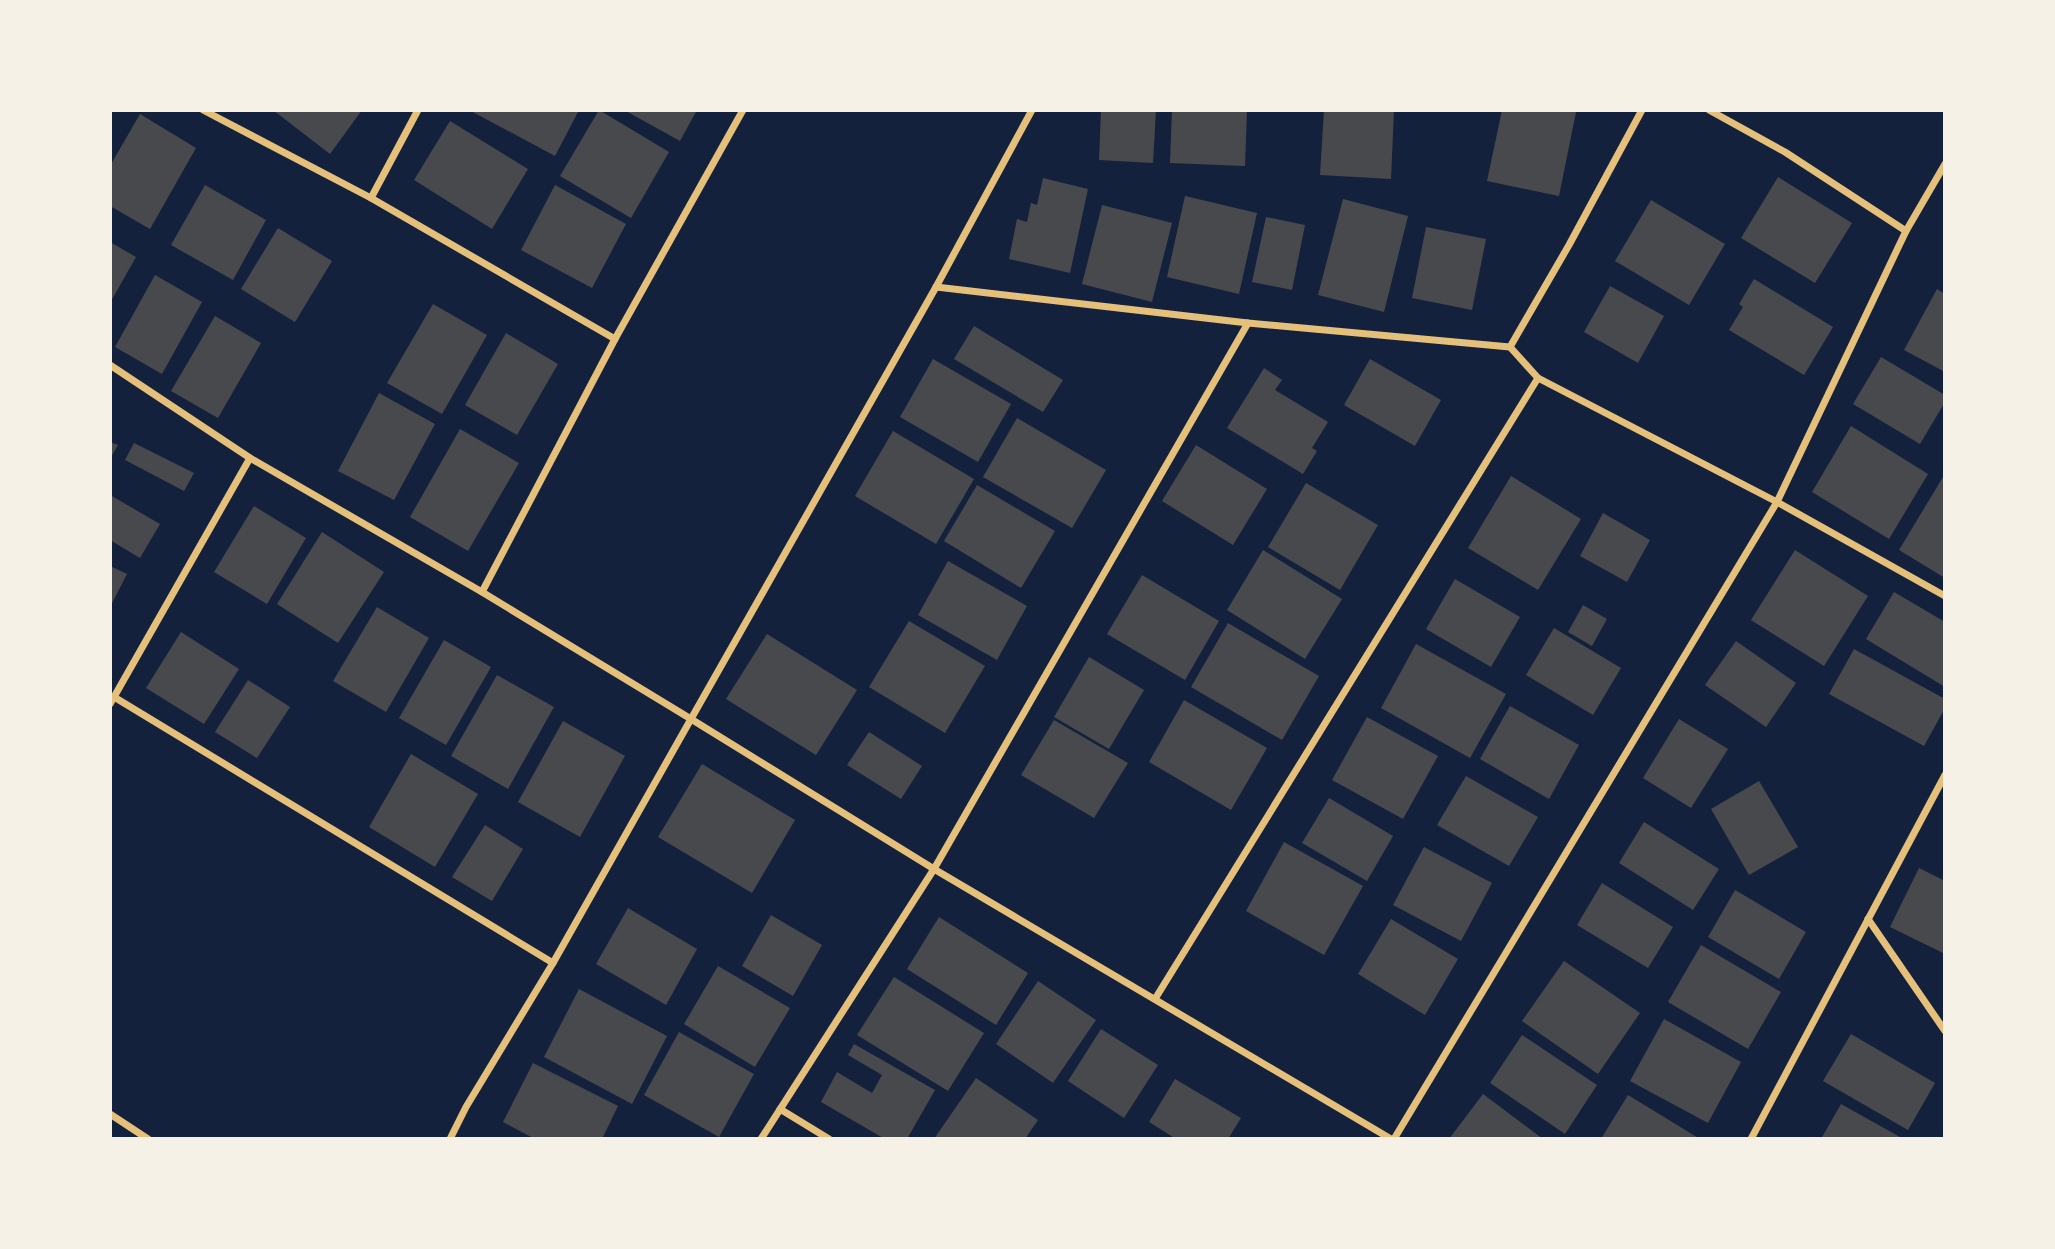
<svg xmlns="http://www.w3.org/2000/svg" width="2055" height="1249" viewBox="0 0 2055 1249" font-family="'Crimson Pro',serif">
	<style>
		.building { fill: #48494c }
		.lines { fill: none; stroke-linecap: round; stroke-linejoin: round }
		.minor { stroke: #e5c07b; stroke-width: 7 }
	</style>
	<rect width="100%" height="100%" fill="#14213d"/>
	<g class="building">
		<path d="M273 110H362L330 154Z"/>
		<path d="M469 110H579L555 156Z"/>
		<path d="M599 110 669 152 631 218 560 176Z"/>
		<path d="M624 110H697L680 141Z"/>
		<path d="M1101 110H1156L1153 163 1099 160Z"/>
		<path d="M1172 110H1247L1245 166 1170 163Z"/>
		<path d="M1324 110H1394L1391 179 1320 175Z"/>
		<path d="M1502 110H1568L1576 112 1559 196 1487 181Z"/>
		<path d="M140 114 196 148 150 229 110 206V166Z"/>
		<path d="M450 121 528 169 492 229 414 180Z"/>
		<path d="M1778 177 1852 223 1815 283 1741 238Z"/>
		<path d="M1043 178 1088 189 1070 273 1009 259 1017 219 1027 222 1031 203 1037 205Z"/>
		<path d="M205 185 266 220 233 280 171 245Z"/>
		<path d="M555 185 626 224 592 288 521 250Z"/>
		<path d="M1185 196 1257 213 1239 294 1167 277Z"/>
		<path d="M1343 199 1408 216 1384 312 1318 295Z"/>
		<path d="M1651 200 1725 244 1689 305 1615 261Z"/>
		<path d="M1102 205 1172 223 1152 302 1082 284Z"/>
		<path d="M1266 217 1305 225 1292 290 1252 282Z"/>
		<path d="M1426 227 1486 239 1472 310 1412 298Z"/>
		<path d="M278 228 332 261 295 322 241 289Z"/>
		<path d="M110 242 136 257 110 303Z"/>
		<path d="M155 275 202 302 162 374 115 347Z"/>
		<path d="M1754 279 1833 327 1804 375 1729 330 1743 307 1739 304Z"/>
		<path d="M1610 286 1664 316 1638 363 1584 332Z"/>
		<path d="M1937 289 1945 294V372L1904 350Z"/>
		<path d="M433 304 487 335 442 414 387 383Z"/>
		<path d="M215 316 261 343 218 418 171 391Z"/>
		<path d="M974 326 1063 380 1043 412 954 359Z"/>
		<path d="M506 333 558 364 517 435 465 405Z"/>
		<path d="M1881 357 1945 395V402L1920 444 1853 404Z"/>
		<path d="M933 359 1011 404 978 462 900 417Z"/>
		<path d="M1370 359 1441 400 1415 446 1344 405Z"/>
		<path d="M1264 368 1282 380 1275 390 1328 422 1312 448 1317 451 1303 474 1227 428Z"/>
		<path d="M379 393 435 424 394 500 338 471Z"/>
		<path d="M1017 418 1106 470 1072 528 983 477Z"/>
		<path d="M1851 426 1928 474 1889 539 1812 492Z"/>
		<path d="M460 429 519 463 468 551 410 517Z"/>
		<path d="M893 431 974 479 936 544 855 496Z"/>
		<path d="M110 442 118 445 110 459Z"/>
		<path d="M134 443 194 473 184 491 125 460Z"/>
		<path d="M1196 445 1267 489 1233 545 1162 501Z"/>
		<path d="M1511 476 1581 519 1538 590 1468 548Z"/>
		<path d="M1943 477 1945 478V578L1899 550Z"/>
		<path d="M1306 483 1378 525 1340 590 1268 547Z"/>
		<path d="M977 485 1055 531 1021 588 944 541Z"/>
		<path d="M110 495 160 524 140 558 110 540Z"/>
		<path d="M254 506 306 538 267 604 214 572Z"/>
		<path d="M1603 513 1650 540 1627 582 1580 556Z"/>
		<path d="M322 532 384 572 338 643 277 604Z"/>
		<path d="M1263 550 1342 599 1305 659 1227 610Z"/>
		<path d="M1795 550 1868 596 1824 666 1751 620Z"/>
		<path d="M948 561 1027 606 997 660 918 615Z"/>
		<path d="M110 566 127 574 110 607Z"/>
		<path d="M1142 575 1219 621 1185 680 1107 634Z"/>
		<path d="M1455 579 1520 617 1491 667 1426 629Z"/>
		<path d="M1894 592 1945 622V687L1866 639Z"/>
		<path d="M1583 605 1607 619 1592 646 1568 632Z"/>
		<path d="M377 607 429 638 386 712 333 681Z"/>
		<path d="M909 621 985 666 945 733 869 687Z"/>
		<path d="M1228 623 1319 676 1282 740 1191 687Z"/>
		<path d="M1554 628 1621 668 1593 715 1526 675Z"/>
		<path d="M181 632 239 669 204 724 146 688Z"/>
		<path d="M767 634 857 690 816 755 726 699Z"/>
		<path d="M444 640 491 667 446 745 399 718Z"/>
		<path d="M1736 641 1796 683 1766 727 1705 685Z"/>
		<path d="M1416 644 1506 694 1470 758 1381 708Z"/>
		<path d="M1854 649 1945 699V708L1924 746 1829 694Z"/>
		<path d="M1089 657 1144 690 1109 749 1054 717Z"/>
		<path d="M497 675 554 707 508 789 451 756Z"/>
		<path d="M248 680 290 707 257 758 215 732Z"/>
		<path d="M1184 700 1267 748 1231 810 1149 762Z"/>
		<path d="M1510 706 1579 745 1549 799 1480 759Z"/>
		<path d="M1367 717 1438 756 1403 819 1332 780Z"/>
		<path d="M1679 719 1728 749 1691 808 1643 778Z"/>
		<path d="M1054 720 1128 763 1094 818 1021 775Z"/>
		<path d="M563 721 625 756 580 837 518 802Z"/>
		<path d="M869 732 922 766 901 799 847 765Z"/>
		<path d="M411 754 478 794 435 867 369 827Z"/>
		<path d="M702 764 795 820 752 893 658 837Z"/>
		<path d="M1466 776 1538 817 1509 866 1437 825Z"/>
		<path d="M1759 781 1798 847 1749 875 1711 809Z"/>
		<path d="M1329 798 1393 836 1367 881 1302 843Z"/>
		<path d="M1644 822 1719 869 1693 910 1619 863Z"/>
		<path d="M485 825 523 849 492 901 452 877Z"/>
		<path d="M1284 842 1363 886 1324 955 1246 911Z"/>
		<path d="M1424 847 1492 883 1461 941 1393 905Z"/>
		<path d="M1919 868 1945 881V954L1890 927Z"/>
		<path d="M1602 883 1673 927 1648 968 1577 925Z"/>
		<path d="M1735 890 1806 932 1779 979 1708 937Z"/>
		<path d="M628 908 697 949 666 1005 596 964Z"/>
		<path d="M771 915 822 945 793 996 742 966Z"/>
		<path d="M939 917 1028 973 996 1025 907 969Z"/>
		<path d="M1391 919 1458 959 1425 1015 1358 974Z"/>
		<path d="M1701 945 1781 992 1748 1049 1668 1002Z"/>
		<path d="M1564 961 1640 1013 1598 1074 1522 1021Z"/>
		<path d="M718 966 790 1008 755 1067 684 1024Z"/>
		<path d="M894 977 984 1033 948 1091 857 1035Z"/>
		<path d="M1038 981 1096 1020 1053 1083 996 1044Z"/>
		<path d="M579 989 667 1036 632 1104 544 1057Z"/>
		<path d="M1664 1019 1741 1062 1708 1123 1630 1081Z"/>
		<path d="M1101 1029 1158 1065 1124 1118 1068 1081Z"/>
		<path d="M679 1032 754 1074 719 1137 644 1095Z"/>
		<path d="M1851 1034 1935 1083 1908 1130 1823 1081Z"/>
		<path d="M1522 1035 1597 1085 1565 1134 1490 1083Z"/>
		<path d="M854 1044 935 1090 907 1139H885L821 1102 837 1072 872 1093 882 1075 848 1055Z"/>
		<path d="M533 1063 618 1106 602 1139H535L503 1122Z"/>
		<path d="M976 1078 1038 1120 1025 1139H934Z"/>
		<path d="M1175 1079 1241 1118 1228 1139H1176L1149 1122Z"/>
		<path d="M1483 1094 1543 1139H1449Z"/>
		<path d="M1628 1095 1700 1139H1601Z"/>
		<path d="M1841 1104 1900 1137 1899 1139H1821Z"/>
	</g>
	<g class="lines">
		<g class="minor">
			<path d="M203 110 371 198 615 339"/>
			<path d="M1032 110 936 287 691 719 934 869 1391 1139"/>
			<path d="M1642 110 1569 245 1510 347 1538 378 1777 502 1945 596"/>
			<path d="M1709 110 1785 152 1906 231"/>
			<path d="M371 198 418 110"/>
			<path d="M936 287 1248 323 1510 347"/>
			<path d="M110 365 250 458 482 592 691 719 553 963 466 1107 450 1139"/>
			<path d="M482 592 615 339 743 110"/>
			<path d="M114 697 553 963"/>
			<path d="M110 704 250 458"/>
			<path d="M1868 919 1945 1031"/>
			<path d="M1155 999 1538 378"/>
			<path d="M780 1109 829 1139"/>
			<path d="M110 1114 148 1139"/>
			<path d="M761 1139 934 869 1248 323"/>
			<path d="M1394 1139 1777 502 1906 231 1945 164"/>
			<path d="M1751 1139 1945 775"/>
		</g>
	</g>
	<rect width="2055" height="1249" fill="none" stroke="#f6f1e7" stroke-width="224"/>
</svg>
